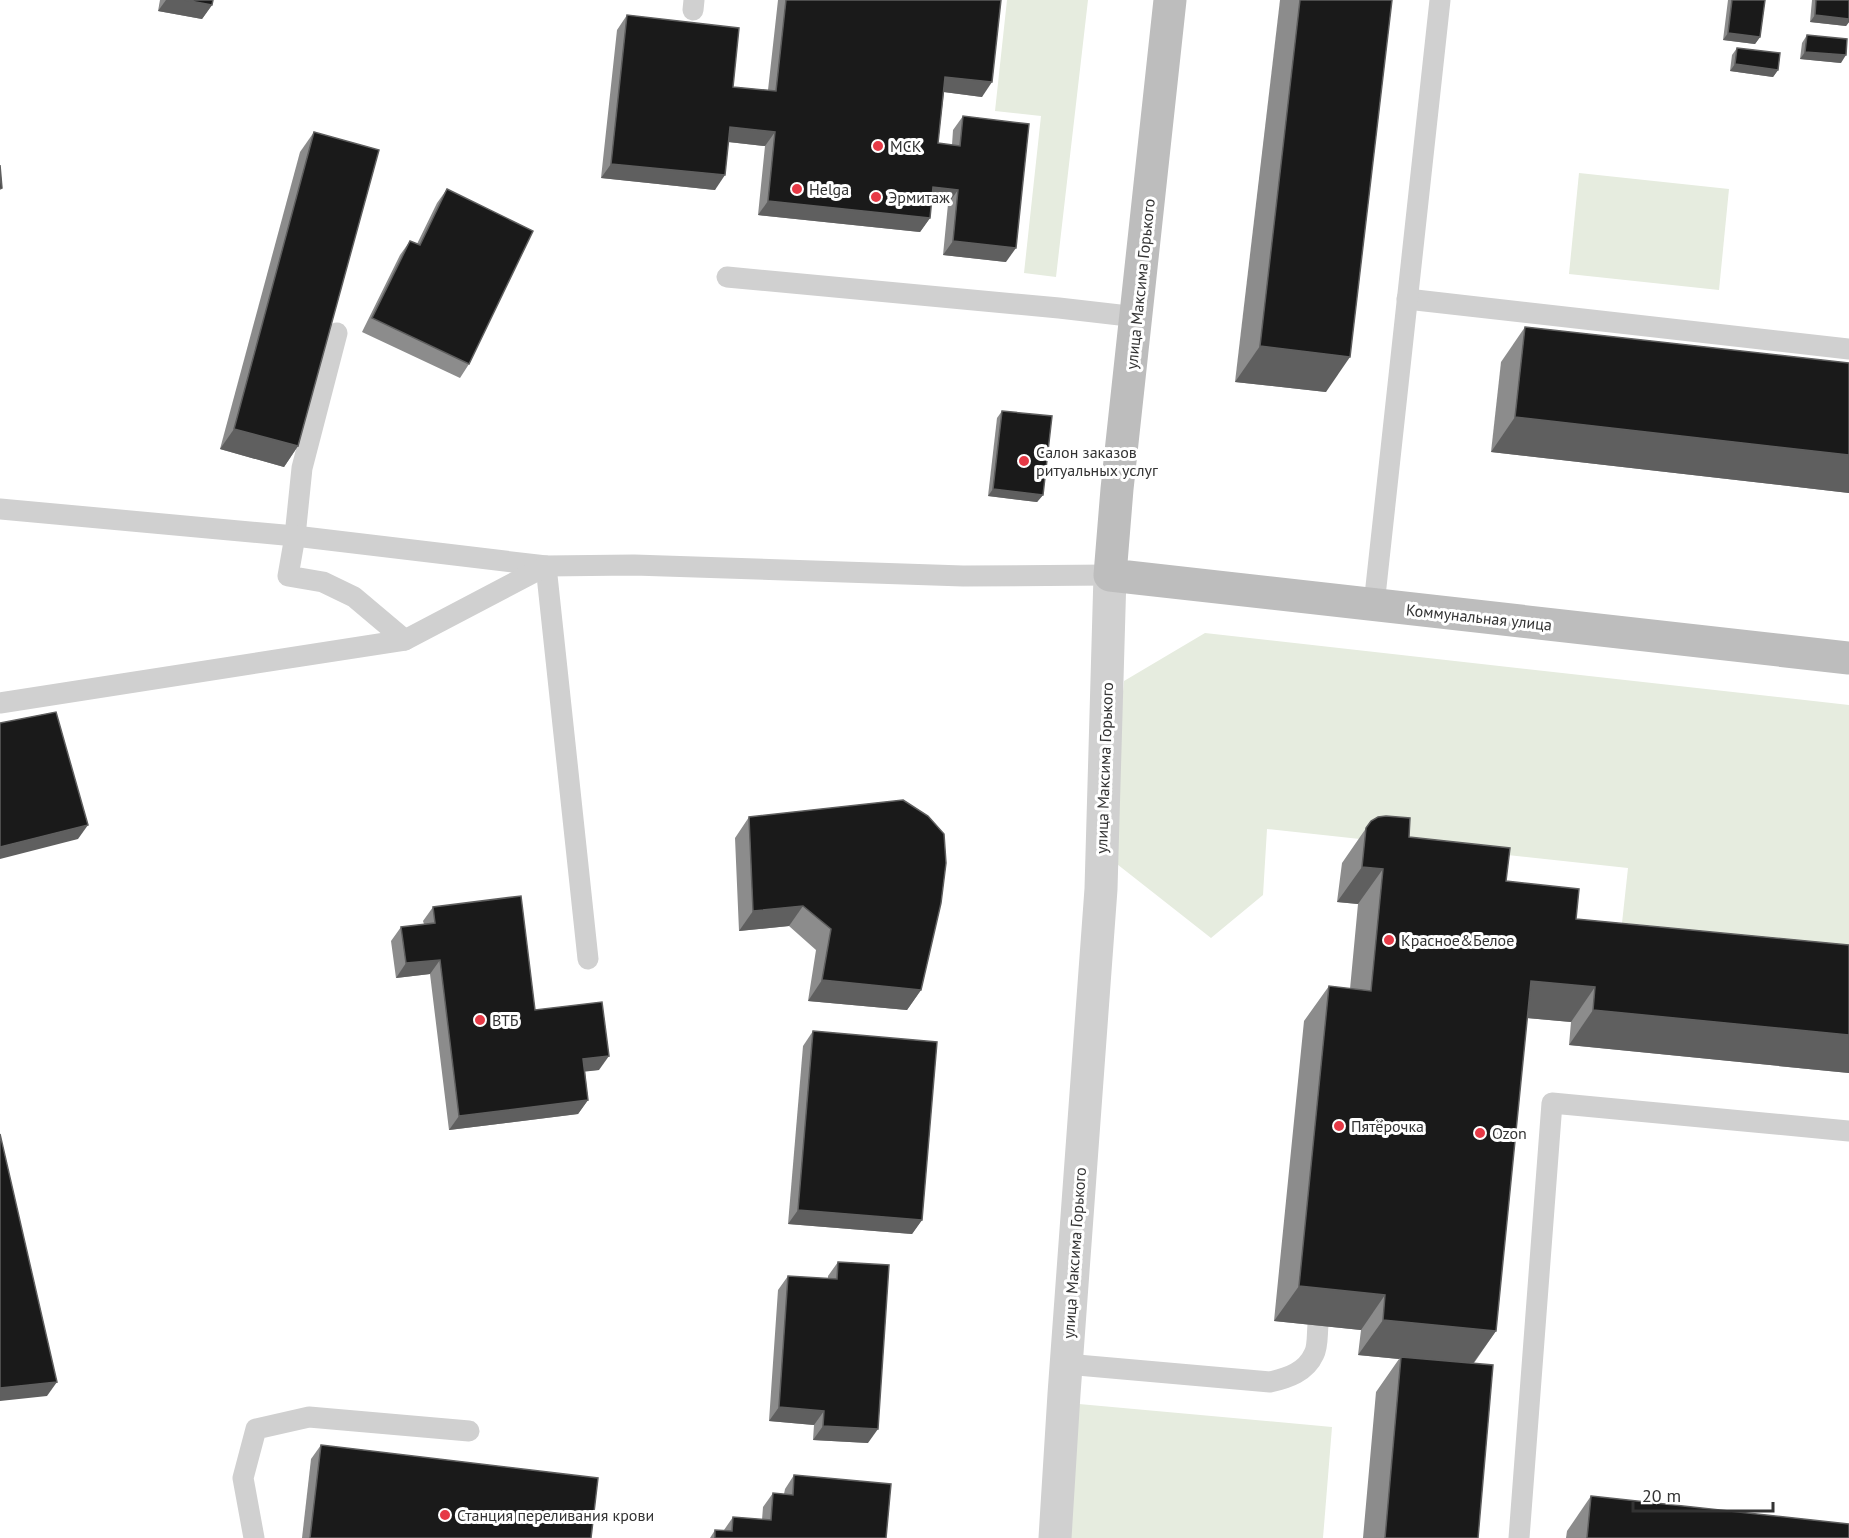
<svg xmlns="http://www.w3.org/2000/svg" width="1849" height="1538" viewBox="0 0 1849 1538" font-family="'PT Sans',sans-serif">
	<style>
		.green { fill: #e6ecdf }
		.lines { fill: none; stroke-linecap: round; stroke-linejoin: round }
		.lane { stroke: #d0d0d0; stroke-width: 21 }
		.street { stroke: #d0d0d0; stroke-width: 33 }
		.secondary { stroke: #bdbdbd; stroke-width: 33 }
		.wall { fill: #8c8c8c }
		.shaded-wall { fill: #5f5f5f }
		.building { fill: #1a1a1a; stroke: #5f5f5f; stroke-width: 1.5 }
		.poi-dot { fill: #e63946; stroke: #fff; stroke-width: 2 }
		.labels { text-anchor: middle; stroke-width: 6; stroke-linejoin: round; paint-order: stroke }
		.poi-label { font-size: 16px; fill: #333; stroke: #fff; text-anchor: start }
		.street-label { font-size: 16px; fill: #333; stroke: #fff }
	</style>
	<rect width="100%" height="100%" fill="#fff"/>
	<g class="green">
		<path d="M1007 0H1088L1056 277 1024 273 1041 116 995 111Z"/>
		<path d="M1579 173 1729 189 1719 290 1569 274Z"/>
		<path d="M1205 633 1849 705V946L1622 923 1628 868 1267 829 1263 895 1211 938 1108 857 1124 681Z"/>
		<path d="M1057 1402 1332 1427 1323 1538H1044Z"/>
	</g>
	<g class="lines">
		<g class="lane">
			<path d="M693 10 694 0"/>
			<path d="M727 277 1059 308 1137 317"/>
			<path d="M1407 299 1849 349"/>
			<path d="M337 333 302 468 295 536 288 576 323 582 354 597 405 640"/>
			<path d="M0 509 295 536 546 566 588 959"/>
			<path d="M1374 605 1440 0"/>
			<path d="M0 703 405 640 546 566 634 565 963 576 1110 575"/>
			<path d="M1066 1364 1270 1382C1288 1378 1306 1372 1314 1354 1318 1347 1317 1334 1318 1325"/>
			<path d="M254 1538 243 1478 256 1429 309 1417 469 1431"/>
			<path d="M1519 1538 1552 1103 1849 1131"/>
		</g>
		<path class="street" d="M1055 1538 1064 1394 1101 889 1110 575"/>
		<path class="secondary" d="M1170 0 1117 489 1110 575 1849 658"/>
	</g>
	<g class="wall">
		<path d="M160 0H213L212 5 202 19 158 11Z"/>
		<path d="M778 0H1001L982 97 944 92 938 143 952 145 953 130 963 116 1006 262 943 255 948 204 931 202 930 218 920 232 758 215 765 146 728 142 715 190 601 178 617 30 627 15 733 87 768 90Z"/>
		<path d="M1280 0H1392L1326 392 1235 382Z"/>
		<path d="M1728 0H1765L1760 37 1755 44 1723 40Z"/>
		<path d="M1812 0H1849V22L1846 26 1810 22Z"/>
		<path d="M1807 35 1841 63 1800 59 1802 43Z"/>
		<path d="M1737 48 1778 70 1773 77 1730 71 1732 55Z"/>
		<path d="M314 132 298 446 284 467 220 449 300 152Z"/>
		<path d="M447 189 469 364 460 378 362 332 400 255 410 241 417 244 437 203Z"/>
		<path d="M1525 327 1849 363V493L1491 452 1501 362Z"/>
		<path d="M1002 411 1043 495 1037 502 988 496 997 418Z"/>
		<path d="M749 817 921 990 907 1010 808 1001 816 950 789 926 739 931 735 838Z"/>
		<path d="M1371 821 1409 837 1506 881 1576 919 1849 945V1073L1569 1045 1571 1022 1527 1018 1496 1331 1474 1363 1478 1538H1363L1376 1392 1399 1359 1358 1355 1361 1330 1274 1321 1304 1021 1329 986 1350 989 1358 904 1337 902 1342 863Z"/>
		<path d="M433 907 535 1010 599 1070 585 1071 588 1100 578 1114 449 1130 430 974 396 978 391 941 401 927 424 924 423 921Z"/>
		<path d="M813 1031 922 1220 912 1234 788 1224 803 1046Z"/>
		<path d="M838 1262 868 1443 813 1440 814 1425 769 1421 778 1290 788 1276 828 1279V1276Z"/>
		<path d="M321 1445 591 1538H302L311 1459Z"/>
		<path d="M794 1475 886 1538H710L715 1530H724L733 1517 762 1520 763 1507 773 1493 784 1494 785 1489Z"/>
		<path d="M1591 1496 1849 1538H1566L1567 1531Z"/>
	</g>
	<g class="shaded-wall">
		<path d="M166 0H185L212 5 202 19 158 11Z"/>
		<path d="M1815 15 1849 19V22L1846 26 1810 22Z"/>
		<path d="M1728 33 1760 37 1755 44 1723 40Z"/>
		<path d="M1805 52 1846 55 1841 63 1800 59Z"/>
		<path d="M1735 64 1778 70 1773 77 1730 71Z"/>
		<path d="M945 77 992 82 982 97 936 91Z"/>
		<path d="M730 127 775 132 765 146 720 141Z"/>
		<path d="M611 164 725 175 715 190 601 178Z"/>
		<path d="M933 187 958 190 948 204 923 201Z"/>
		<path d="M768 201 930 218 920 232 758 215Z"/>
		<path d="M953 241 1016 248 1006 262 943 255Z"/>
		<path d="M1260 346 1350 357 1326 392 1235 382Z"/>
		<path d="M1515 417 1849 455V493L1491 452Z"/>
		<path d="M234 429 298 446 284 467 220 449Z"/>
		<path d="M993 489 1043 495 1037 502 988 496Z"/>
		<path d="M88 825 78 839 0 859V847Z"/>
		<path d="M1362 867 1383 869 1358 904 1337 902Z"/>
		<path d="M803 906 789 926 739 931 753 911Z"/>
		<path d="M440 960 430 974 396 978 406 963Z"/>
		<path d="M822 980 921 990 907 1010 808 1001Z"/>
		<path d="M1531 981 1595 987 1571 1022 1506 1016Z"/>
		<path d="M1593 1010 1849 1035V1073L1569 1045Z"/>
		<path d="M609 1056 599 1070 573 1073 583 1059Z"/>
		<path d="M588 1100 578 1114 449 1130 459 1116Z"/>
		<path d="M798 1210 922 1220 912 1234 788 1224Z"/>
		<path d="M1299 1286 1385 1295 1361 1330 1274 1321Z"/>
		<path d="M1383 1320 1496 1331 1471 1366 1401 1357 1399 1359 1358 1355Z"/>
		<path d="M57 1382 47 1396 0 1401V1388Z"/>
		<path d="M779 1407 824 1411 814 1425 769 1421Z"/>
		<path d="M823 1426 878 1429 868 1443 813 1440Z"/>
	</g>
	<g class="building">
		<path d="M185 0H213L212 5Z"/>
		<path d="M786 0H1001L992 82 945 77 938 143 960 146 963 116 1029 124 1016 248 953 241 958 190 933 187 930 218 768 201 775 132 730 127 725 175 611 164 627 15 739 28 733 87 776 91Z"/>
		<path d="M1300 0H1392L1350 357 1260 346Z"/>
		<path d="M1732 0H1765L1760 37 1728 33Z"/>
		<path d="M1816 0H1849V19L1815 15Z"/>
		<path d="M1807 35 1847 39 1846 55 1805 52Z"/>
		<path d="M1737 48 1780 53 1778 70 1735 64Z"/>
		<path d="M314 132 379 150 298 446 234 429Z"/>
		<path d="M0 165 2 188 0 189Z"/>
		<path d="M447 189 533 231 469 364 372 318 410 241 420 245Z"/>
		<path d="M1525 327 1849 363V455L1515 417Z"/>
		<path d="M1002 411 1052 416 1043 495 993 489Z"/>
		<path d="M56 712 88 825 0 847V723Z"/>
		<path d="M903 800 928 816 944 834 946 863 941 903 921 990 822 980 831 929 803 906 753 911 749 817Z"/>
		<path d="M1386 816 1410 818 1409 837 1510 848 1506 881 1579 889 1576 919 1849 945V1035L1593 1010 1595 987 1531 981 1496 1331 1383 1320 1385 1295 1299 1286 1329 986 1371 991 1383 869 1362 867 1366 828 1371 821 1378 817Z"/>
		<path d="M521 896 535 1010 602 1002 609 1056 583 1059 588 1100 459 1116 440 960 406 963 401 927 435 923 433 907Z"/>
		<path d="M813 1031 937 1042 922 1220 798 1210Z"/>
		<path d="M0 1134 57 1382 0 1388Z"/>
		<path d="M838 1262 889 1265 878 1429 823 1426 824 1411 779 1407 788 1276 837 1279Z"/>
		<path d="M1401 1357 1493 1365 1478 1538H1385Z"/>
		<path d="M321 1445 598 1478 591 1538H310Z"/>
		<path d="M794 1475 891 1484 886 1538H715V1530L732 1531 733 1517 771 1520 773 1493 793 1495Z"/>
		<path d="M1591 1496 1849 1524V1538H1587Z"/>
	</g>
	<g class="poi-dot">
		<circle cx="878" cy="146" r="6"/>
		<circle cx="797" cy="189" r="6"/>
		<circle cx="876" cy="197" r="6"/>
		<circle cx="1024" cy="461" r="6"/>
		<circle cx="1389" cy="940" r="6"/>
		<circle cx="480" cy="1020" r="6"/>
		<circle cx="1339" cy="1126" r="6"/>
		<circle cx="1480" cy="1133" r="6"/>
		<circle cx="445" cy="1515" r="6"/>
	</g>
	<g class="labels">
		<g class="poi-label">
			<text x="890" y="152">МСК</text>
			<text x="809" y="195">Helga</text>
			<text x="888" y="203">Эрмитаж</text>
			<text x="1036" y="458">Салон заказов<tspan x="1036" dy="18">ритуальных услуг</tspan></text>
			<text x="1401" y="946">Красное&amp;Белое</text>
			<text x="492" y="1026">ВТБ</text>
			<text x="1351" y="1132">Пятёрочка</text>
			<text x="1492" y="1139">Ozon</text>
			<text x="457" y="1521">Станция переливания крови</text>
		</g>
		<g class="street-label">
			<text transform="translate(1140 284) rotate(-84)" y="6">улица Максима Горького</text>
			<text transform="translate(1479 617) rotate(6)" y="6">Коммунальная улица</text>
			<text transform="translate(1104 768) rotate(-88)" y="6">улица Максима Горького</text>
			<text transform="translate(1074 1253) rotate(-86)" y="6">улица Максима Горького</text>
		</g>
	</g>
	<path d="M1633 1502v9h140v-9" fill="none" stroke="#333333" stroke-width="3"/>
	<text x="1642" y="1502" font-size="18" fill="#333333" stroke="#ffffff" stroke-width="4.5" paint-order="stroke">20 m</text>
</svg>
